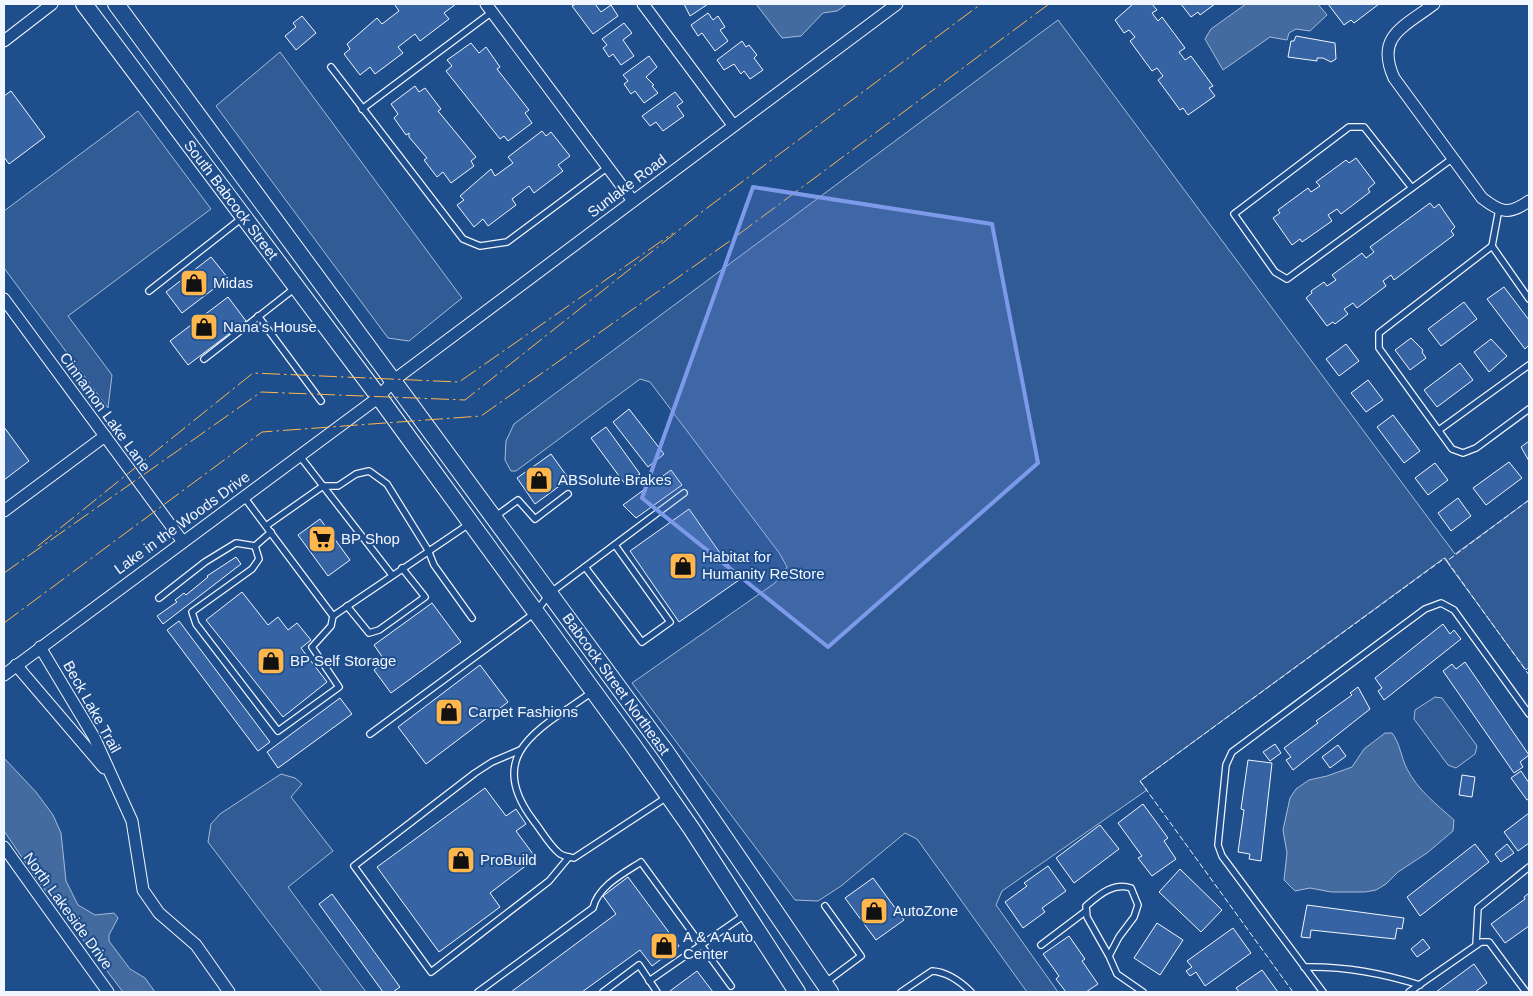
<svg xmlns="http://www.w3.org/2000/svg" width="1533" height="996" viewBox="0 0 1533 996" font-family="Helvetica,sans-serif">
	<style>
		.built { fill: #305b95; stroke: #a8bbd7 }
		.water { fill: #446ba0; stroke: #a8bbd7 }
		.building { fill: #3563a3; stroke: #f2f6ff }
		.lines { fill: none; stroke-linecap: round; stroke-linejoin: round }
		.lane-casing { stroke: #f2f6ff; stroke-width: 8 }
		.street-casing { stroke: #f2f6ff; stroke-width: 13 }
		.secondary-casing { stroke: #f2f6ff; stroke-width: 18 }
		.lane { stroke: #1f4e8c; stroke-width: 5.5 }
		.street { stroke: #1f4e8c; stroke-width: 11 }
		.secondary { stroke: #1f4e8c; stroke-width: 16 }
		.fence { stroke: #f2f6ff; stroke-width: 1; stroke-dasharray: 6 2.5; stroke-linecap: butt }
		.power { stroke: #ffb74d; stroke-width: 1; stroke-dasharray: 18 4 2.5 4; stroke-linecap: butt }
		.marked { fill: #7d9aea; fill-opacity: 0.2; stroke: #7d9aea; stroke-width: 4; stroke-linejoin: round }
		.labels { text-anchor: middle; stroke-width: 4; stroke-linejoin: round; paint-order: stroke }
		.street-label { font-size: 15px; fill: #f2f6ff; stroke: #1f4e8c }
		.poi-label { font-size: 15px; fill: #f2f6ff; stroke: #1f4e8c; text-anchor: start }
	</style>
	<rect width="100%" height="100%" fill="#1f4e8c"/>
	<g class="built">
		<path d="M1058 20 1455 554 1529 500V667L1526 670 1444 558 1140 781 1147 790 1002 891 996 905 1058 992H1027L917 839 905 833 841 886 818 901 795 900 632 683 775 583 787 567 780 554 650 382 640 379 516 471H511L505 460 506 441 514 424Z"/>
		<path d="M280 52 462 298 409 341 388 338 216 106Z"/>
		<path d="M138 111 211 209 68 316 112 375 108 408 4 268V211Z"/>
		<path d="M1435 697 1442 698 1477 746 1475 754 1456 768 1448 765 1414 719 1415 710Z"/>
		<path d="M281 774 295 778 302 784 291 797 333 851 288 887 366 992H322L208 842 211 824 220 814Z"/>
	</g>
	<g class="water">
		<path d="M756 4H847L837 11 823 13 801 36 782 38Z"/>
		<path d="M1246 4H1318L1327 15 1310 31 1296 29 1289 33 1287 40 1270 37 1223 70 1205 39 1211 29Z"/>
		<path d="M1385 733H1392C1400 743 1401 757 1407 769 1418 790 1436 804 1454 820L1453 831 1427 853 1398 872 1386 884 1376 890 1365 892H1331L1310 888 1295 891 1284 880 1287 853 1283 830 1290 798 1296 789 1309 780 1327 776 1352 767 1364 749Z"/>
		<path d="M4 758 36 792 53 815 61 833 66 881 78 905 95 915 114 913 118 918 109 935V941L130 969 145 978 155 992H123L36 878 4 831Z"/>
	</g>
	<g class="building">
		<path d="M396 4H456L444 13 449 19 420 41 415 34 398 47 403 53 375 74 370 67 360 75 344 54 350 49 347 44 377 18 382 24 399 11 395 5Z"/>
		<path d="M576 4H595L601 12 611 5 618 16 593 34 572 6Z"/>
		<path d="M684 4H708L690 16Z"/>
		<path d="M1133 4H1152L1157 10 1152 13 1158 21 1162 17 1185 48 1179 52 1185 60 1191 56 1213 86 1209 88 1215 96 1188 115 1183 108 1180 110 1158 80 1163 76 1157 68 1152 71 1130 41 1135 37 1129 30 1124 33 1115 20Z"/>
		<path d="M1181 4H1215L1200 15 1198 12 1191 17Z"/>
		<path d="M1328 4H1379L1354 23 1351 20 1344 25Z"/>
		<path d="M708 13 713 20 718 16 725 27 720 30 728 41 715 51 702 33 698 36 691 25Z"/>
		<path d="M302 16 316 33 296 50 285 36 296 27 293 23Z"/>
		<path d="M624 23 632 33 623 40 634 56 621 65 613 54 609 57 603 48 607 45 602 39Z"/>
		<path d="M1296 36 1335 43 1336 59 1331 62 1323 58H1317V61L1288 57 1291 41H1294Z"/>
		<path d="M742 41 746 47 749 45 757 55 754 58 763 70 750 79 744 71 741 74 734 64 724 70 717 60Z"/>
		<path d="M471 43 479 53 486 47 500 67 497 69 529 110 525 113 532 123 508 141 504 136 500 139 446 71 452 66 447 60Z"/>
		<path d="M649 56 657 67 646 77 654 85 652 86 658 93 644 103 635 91 631 94 624 84 628 81 623 75Z"/>
		<path d="M415 86 419 92 425 88 441 109 438 111 476 157 471 161 474 166 451 183 443 172 437 177 424 160 427 158 409 137V133L406 135 394 118 398 114 391 104Z"/>
		<path d="M11 91 45 137 9 164 4 157V96Z"/>
		<path d="M675 92 683 102 677 106 684 116 663 131 656 122 650 126 642 116Z"/>
		<path d="M542 131 546 136 551 132 570 156 558 165 563 171 534 193 529 186 512 199 516 205 488 226 483 219 474 227 457 205 464 200 460 196 491 169 495 176 513 163 508 157Z"/>
		<path d="M1356 158 1375 183 1368 189 1370 192 1341 214 1337 209 1328 215 1332 221 1302 242 1300 239 1292 245 1273 218 1280 213 1278 210 1308 188 1311 192 1320 186 1316 182 1346 160 1349 163Z"/>
		<path d="M1430 203 1434 208 1439 204 1455 227 1451 231 1454 235 1394 280 1391 275 1383 281 1386 286 1357 308 1353 303 1344 309 1348 314 1335 324 1333 322 1327 326 1306 298 1312 293 1311 291 1324 282 1327 286 1336 280 1332 275 1362 253 1366 258 1374 252 1370 247Z"/>
		<path d="M211 257 228 278 182 313 166 292Z"/>
		<path d="M1504 287 1529 320V345L1525 349 1487 299Z"/>
		<path d="M228 297 246 321 188 365 170 341Z"/>
		<path d="M1464 302 1477 319 1441 346 1428 329Z"/>
		<path d="M1411 338 1423 350 1422 352 1426 358 1410 370 1395 350Z"/>
		<path d="M1491 339 1507 356 1489 372 1474 352Z"/>
		<path d="M1346 344 1359 361 1339 376 1326 359Z"/>
		<path d="M1460 363 1473 380 1437 407 1424 390Z"/>
		<path d="M1368 380 1383 400 1366 412 1351 393Z"/>
		<path d="M629 409 664 454 648 467 613 422Z"/>
		<path d="M1393 415 1420 451 1404 463 1377 427Z"/>
		<path d="M4 427 29 461 4 480Z"/>
		<path d="M606 427 640 474 625 484 591 438Z"/>
		<path d="M1529 441V461L1521 447Z"/>
		<path d="M551 454 569 479 535 504 517 478Z"/>
		<path d="M1509 462 1522 478 1486 505 1473 488Z"/>
		<path d="M1435 463 1448 480 1428 495 1415 478Z"/>
		<path d="M671 470 682 485 636 518 623 505Z"/>
		<path d="M1458 498 1471 516 1451 531 1438 513Z"/>
		<path d="M689 509 739 580 679 622 630 551Z"/>
		<path d="M320 519 350 560 328 576 298 535Z"/>
		<path d="M236 557 241 564 163 624 157 616 177 602 175 600 184 593 186 595 208 577 207 576Z"/>
		<path d="M242 592 268 625 278 617 288 630 297 623 311 640 301 648 327 682 283 717 206 620Z"/>
		<path d="M432 603 461 642 391 693 374 670 385 661 374 645Z"/>
		<path d="M179 621 270 742 258 751 167 630Z"/>
		<path d="M1443 624 1450 634 1454 630 1461 639 1384 700 1378 691 1382 688 1375 678Z"/>
		<path d="M1465 662 1529 755 1520 762 1523 767 1514 773 1443 671 1452 664 1456 669Z"/>
		<path d="M480 665 508 702 426 764 398 727Z"/>
		<path d="M1358 687 1370 709 1293 770 1286 760 1291 757 1284 748 1318 723 1316 721 1352 695 1350 693Z"/>
		<path d="M340 698 352 714 278 768 267 752Z"/>
		<path d="M1275 744 1281 753 1270 761 1263 752Z"/>
		<path d="M1338 745 1346 756 1330 768 1322 757Z"/>
		<path d="M1248 760 1272 763 1261 861 1249 859 1250 854 1238 852 1244 810 1241 809Z"/>
		<path d="M1521 771 1529 783V799L1527 800 1511 778Z"/>
		<path d="M1462 775 1475 777 1472 797 1459 795Z"/>
		<path d="M485 788 506 816 516 809 526 824 516 831 536 858 490 893 500 907 439 952 377 867Z"/>
		<path d="M1143 804 1168 838 1164 841 1176 859 1152 876 1138 858 1142 856 1118 823Z"/>
		<path d="M1529 813V843L1518 851 1504 832Z"/>
		<path d="M1100 825 1119 849 1074 883 1056 858Z"/>
		<path d="M1475 844 1489 862 1420 916 1407 897Z"/>
		<path d="M1507 844 1514 853 1501 862 1495 854Z"/>
		<path d="M1048 866 1066 891 1042 908 1045 912 1023 928 1005 902 1027 886 1024 883Z"/>
		<path d="M1180 869 1222 910 1201 932 1159 892Z"/>
		<path d="M628 877 679 946 652 966 640 950 582 992H511L616 914 603 896Z"/>
		<path d="M873 878 904 920 876 940 845 898Z"/>
		<path d="M1529 893V926L1505 943 1491 924 1525 899 1524 897Z"/>
		<path d="M332 894 400 987 393 992H383L319 904Z"/>
		<path d="M1307 905 1404 918 1402 929 1397 928 1395 939 1311 930 1310 938 1301 937Z"/>
		<path d="M1157 923 1183 940 1160 975 1134 958Z"/>
		<path d="M1233 928 1251 953 1205 986 1196 972 1190 976 1186 971 1192 967 1187 961Z"/>
		<path d="M1069 936 1085 959 1082 961 1098 984 1086 992H1066L1056 979 1059 976 1043 954Z"/>
		<path d="M1423 939 1430 948 1417 957 1411 949Z"/>
		<path d="M1474 964 1487 983 1475 992H1436Z"/>
		<path d="M1262 970 1278 992H1239L1236 988Z"/>
		<path d="M697 971 713 992H671L670 991Z"/>
	</g>
	<g class="lines">
		<defs>
			<g id="lane">
				<path d="M331 67 463 239 480 246 507 242 608 167"/>
				<path d="M362 109 492 12"/>
				<path d="M1412 188 1364 127H1349L1234 214 1275 272 1287 279 1453 158"/>
				<path d="M1499 209 1492 246 1379 333V348L1452 449 1463 453 1476 448 1529 409"/>
				<path d="M1492 246 1529 299"/>
				<path d="M149 291 242 218"/>
				<path d="M258 316 321 401"/>
				<path d="M204 359 295 288"/>
				<path d="M1439 430 1529 365"/>
				<path d="M299 455 392 575"/>
				<path d="M244 497 333 616 469 524"/>
				<path d="M496 516 518 500 535 519 568 494"/>
				<path d="M266 526 323 486H338L356 474 369 471 387 484 428 550 434 565 472 618"/>
				<path d="M271 532 255 546 259 559 252 569 192 612 196 624 278 731 339 687 312 647 331 626 333 616"/>
				<path d="M585 567 642 642 670 622 615 545"/>
				<path d="M159 598 205 562 236 543 255 546"/>
				<path d="M347 606 369 633 379 630 425 597 402 568"/>
				<path d="M592 692C544 727 482 752 533 820 541 830 549 845 559 853 562 856 569 857 574 858L667 797"/>
				<path d="M370 734 536 612 550 593 684 493"/>
				<path d="M520 750 492 762 475 773 354 866 431 972 549 881 569 857"/>
				<path d="M825 906 861 956 826 982"/>
				<path d="M1041 945 1086 911"/>
				<path d="M1476 945 1478 908 1529 867"/>
				<path d="M1109 956 1087 917 1086 906C1099 895 1113 882 1131 888L1138 905 1134 917 1119 937 1109 956 1117 974 1143 992"/>
				<path d="M1304 967C1344 966 1382 973 1420 985"/>
				<path d="M649 981 746 914"/>
				<path d="M478 992 593 908C598 886 624 873 641 862L731 986"/>
				<path d="M603 992 639 965 657 992"/>
				<path d="M901 992 932 971C948 972 960 981 971 992"/>
				<path d="M1323 992 1222 856 1218 845 1226 765 1232 752 1425 609 1441 603 1454 610 1529 714"/>
				<path d="M1409 992 1481 942H1489L1526 992"/>
			</g>
			<g id="street">
				<path d="M486 4 633 201"/>
				<path d="M643 4 733 125"/>
				<path d="M1434 4C1404 27 1375 36 1394 78L1482 198C1501 213 1509 215 1529 201"/>
				<path d="M4 41 52 4"/>
				<path d="M4 299 183 542"/>
				<path d="M4 511 105 436"/>
				<path d="M40 647 94 737 132 821 143 890 159 913 196 945 229 992"/>
				<path d="M16 665 104 768"/>
				<path d="M4 675 379 397 394 380 897 4"/>
				<path d="M4 847 108 992"/>
			</g>
			<g id="secondary">
				<path d="M84 4 379 397 632 744 691 828 797 992"/>
				<path d="M116 4 666 752 830 992"/>
			</g>
		</defs>
		<use href="#lane" class="lane-casing"/>
		<use href="#street" class="street-casing"/>
		<use href="#secondary" class="secondary-casing"/>
		<use href="#lane" class="lane"/>
		<use href="#street" class="street"/>
		<use href="#secondary" class="secondary"/>
		<g class="fence">
			<path d="M1529 500 1447 561 1529 675"/>
			<path d="M1293 992 1140 781 1445 558 1447 561"/>
		</g>
		<g class="power">
			<path d="M38 546 253 373 459 382 673 233"/>
			<path d="M4 573 261 392 465 400 703 211 981 4"/>
			<path d="M4 623 262 432 481 416 727 243 1049 4"/>
		</g>
	</g>
	<path class="marked" d="M753 187 992 224 1038 463 828 647 642 498Z"/>
	<defs>
		<symbol id="shop-square" viewBox="-11 -11 22 22"><rect x="-9" y="-9" width="18" height="18" rx="4" fill="#ffb74d" stroke="#1f4e8c"/><path d="M-5-2.5h2.3a2.7 3.5 0 0 1 5.4 0H5L5.5 6h-11ZM-1.5-2.5h3a1.5 2.3 0 0 0-3 0Z" fill="#111"/></symbol>
		<symbol id="supermarket-square" viewBox="-11 -11 22 22"><rect x="-9" y="-9" width="18" height="18" rx="4" fill="#ffb74d" stroke="#1f4e8c"/><path d="M-6-5.5h2.5l.6 2H6L4.5 2H-2.5L-4.4-4H-6ZM-1.5 3.2a1.3 1.3 0 1 0 .1 0ZM3 3.2a1.3 1.3 0 1 0 .1 0Z" fill="#111"/></symbol>
	</defs>
	<g fill-rule="evenodd">
		<use href="#shop-square" x="178" y="267" width="32" height="32"/>
		<use href="#shop-square" x="188" y="311" width="32" height="32"/>
		<use href="#shop-square" x="523" y="464" width="32" height="32"/>
		<use href="#supermarket-square" x="306" y="523" width="32" height="32"/>
		<use href="#shop-square" x="667" y="550" width="32" height="32"/>
		<use href="#shop-square" x="255" y="645" width="32" height="32"/>
		<use href="#shop-square" x="433" y="696" width="32" height="32"/>
		<use href="#shop-square" x="445" y="844" width="32" height="32"/>
		<use href="#shop-square" x="858" y="895" width="32" height="32"/>
		<use href="#shop-square" x="648" y="930" width="32" height="32"/>
	</g>
	<g class="labels">
		<g class="street-label">
			<text transform="translate(627 186) rotate(-37)" y="5">Sunlake Road</text>
			<text transform="translate(231 200) rotate(53)" y="5">South Babcock Street</text>
			<text transform="translate(105 412) rotate(54)" y="5">Cinnamon Lake Lane</text>
			<text transform="translate(182 523) rotate(-36)" y="5">Lake in the Woods Drive</text>
			<text transform="translate(616 684) rotate(54)" y="5">Babcock Street Northeast</text>
			<text transform="translate(92 707) rotate(61)" y="5">Beck Lake Trail</text>
			<text transform="translate(68 911) rotate(54)" y="5">North Lakeside Drive</text>
		</g>
		<g class="poi-label">
			<text x="213" y="288">Midas</text>
			<text x="223" y="332">Nana's House</text>
			<text x="558" y="485">ABSolute Brakes</text>
			<text x="341" y="544">BP Shop</text>
			<text x="702" y="562">Habitat for<tspan x="702" dy="17">Humanity ReStore</tspan></text>
			<text x="290" y="666">BP Self Storage</text>
			<text x="468" y="717">Carpet Fashions</text>
			<text x="480" y="865">ProBuild</text>
			<text x="893" y="916">AutoZone</text>
			<text x="683" y="942">A &amp; A Auto<tspan x="683" dy="17">Center</tspan></text>
		</g>
	</g>
	<rect width="1533" height="996" fill="none" stroke="#f2f6ff" stroke-width="10"/>
</svg>
